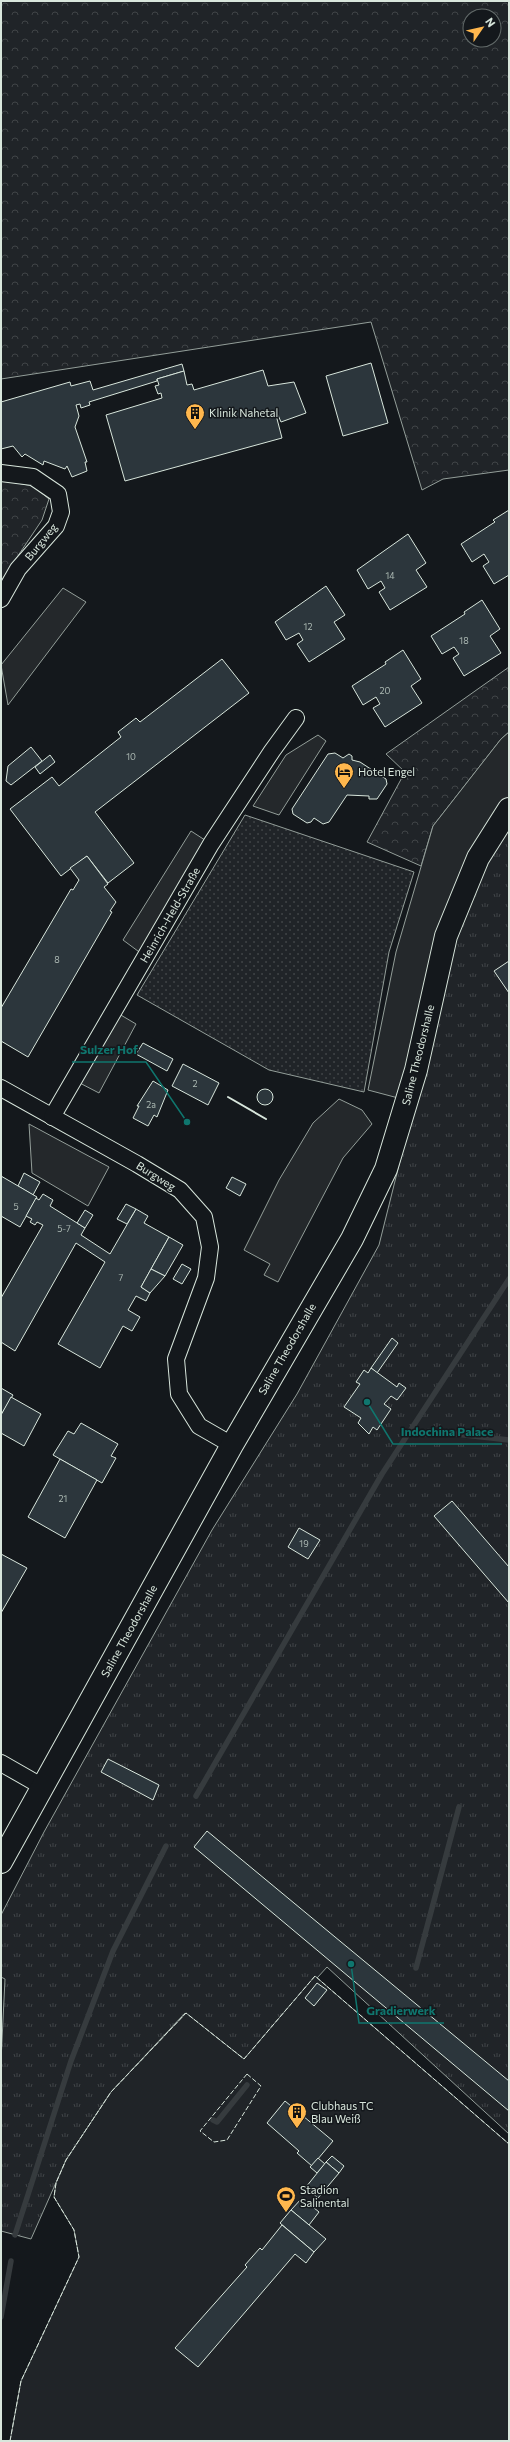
<svg xmlns="http://www.w3.org/2000/svg" width="510" height="2442" viewBox="0 0 510 2442" font-family="Commissioner,sans-serif">
	<style>
		.grass { fill: url(#grass-dots); stroke: #939e99 }
		.forest { fill: url(#forest-crowns); stroke: #939e99; fill-rule: evenodd }
		.park { fill: url(#park-tufts); stroke: #939e99 }
		.pitch { fill: #202428; stroke: #939e99 }
		.parking { fill: #24282b; stroke: #939e99 }
		.lines { fill: none; stroke-linecap: round; stroke-linejoin: round }
		.stream { stroke: #363b3e; stroke-width: 5.5 }
		.building { fill: #2c363c; stroke: #d8e6dc }
		.street-casing { stroke: #d8e6dc; stroke-width: 18 }
		.primary-casing { stroke: #d8e6dc; stroke-width: 24 }
		.street { stroke: #14181c; stroke-width: 16 }
		.primary { stroke: #14181c; stroke-width: 22 }
		.fence { stroke: #d8e6dc; stroke-width: 1; stroke-dasharray: 5 2; stroke-linecap: butt }
		.wall { stroke: #d8e6dc; stroke-width: 2 }
		.labels { text-anchor: middle; stroke-width: 3; stroke-linejoin: round; paint-order: stroke }
		.number-label { font-size: 9px; fill: #adbab4 }
		.poi-label { font-size: 11px; fill: #d8e6dc; stroke: #14181c; text-anchor: start }
		.street-label { font-size: 11px; fill: #d8e6dc; stroke: #14181c }
		.leader { fill: none; stroke: #0f766e; stroke-width: 1.5 }
		.callout-dot { fill: #0f766e; stroke: #14181c; stroke-width: 1.5 }
		.callout-label { font-size: 12px; text-anchor: middle; font-weight: bold; fill: #0f766e; stroke: #14181c; stroke-width: 3; stroke-linejoin: round; paint-order: stroke }
	</style>
	<defs>
		<pattern id="grass-dots" width="8" height="8" patternUnits="userSpaceOnUse"><rect width="8" height="8" fill="#202428"/><path d="M2 2h.1M6 6h.1" fill="none" stroke="#404447" stroke-width="1.8" stroke-linecap="round"/></pattern>
		<pattern id="forest-crowns" width="20" height="18" patternUnits="userSpaceOnUse"><rect width="20" height="18" fill="#202428"/><path d="M2 6a3 3 0 1 1 6 0M12 15a3 3 0 1 1 6 0" fill="none" stroke="#404447"/></pattern>
		<pattern id="park-tufts" width="24" height="20" patternUnits="userSpaceOnUse"><rect width="24" height="20" fill="#202428"/><path d="M3 7l-1-3M5 7V3M7 7l1-3M15 17l-1-3M17 17v-4M19 17l1-3" fill="none" stroke="#404447"/></pattern>
	</defs>
	<rect width="100%" height="100%" fill="#14181c"/>
	<path class="grass" d="M245 815 414 872 389 952 364 1092 269 1070 137 995Z"/>
	<g class="forest">
		<path d="M1 1H509V470L443 479 422 490 371 322 1 379ZM470 16H494V40H470Z"/>
		<path d="M1 480 33 486 49 499 42 520 1 581Z"/>
		<path d="M509 667V732L501 739 433 826 421 866 367 842 405 772 386 754Z"/>
	</g>
	<path class="park" d="M509 823V2134L327 1967 244 2059 185 2013 111 2092 66 2160 31 2239 1 2231V2061L5 1979 1 1977V1915L44 1832 212 1530 297 1394 379 1245 455 941 486 861Z"/>
	<path class="pitch" d="M315 1976 509 2144V2441H10L21 2381 79 2257 74 2230 54 2197 56 2183 66 2160 111 2092 186 2013 244 2059Z"/>
	<g class="parking">
		<path d="M63 588 86 602 8 705 1 665Z"/>
		<path d="M509 732V802L474 855 402 1099 368 1090 396 952 433 826 501 739Z"/>
		<path d="M318 735 326 741 279 815 253 806 286 755Z"/>
		<path d="M191 831 211 844 146 957 123 940Z"/>
		<path d="M114 1011 136 1024 99 1093 74 1080Z"/>
		<path d="M339 1099 362 1110 372 1124 343 1158 278 1282 264 1275 270 1264 244 1250 279 1180 313 1123Z"/>
		<path d="M29 1124 109 1167 88 1206 32 1173Z"/>
	</g>
	<g class="lines">
		<g class="stream">
			<path d="M429 1431 509 1440"/>
			<path d="M196 1796 382 1474 509 1279"/>
			<path d="M416 1968 459 1807"/>
			<path d="M213 2120 217 2122 247 2085"/>
			<path d="M15 2235 71 2061 113 1951 166 1846"/>
			<path d="M1 2317 11 2261"/>
		</g>
	</g>
	<g class="building">
		<path d="M371 363 388 423 343 436 326 376Z"/>
		<path d="M182 364 184 371 157 379V381L89 402 90 405 81 408 80 404 76 405 79 416 75 427 87 462H85L87 471 72 477 67 466 65 469 44 461 43 465 25 454 22 457 13 446 1 449V402L70 382 71 386 90 381 93 390Z"/>
		<path d="M263 370 268 386 294 382 306 413 281 422 278 415H276L282 438 125 481 106 415 162 398 161 393 158 394 155 386 159 385 157 379 184 371 187 385 192 384 194 390Z"/>
		<path d="M509 510V575L494 584 483 566 489 562 484 554 472 562 461 544 495 522 493 520Z"/>
		<path d="M408 534 426 563 416 570 427 587 390 610 379 592 385 588 381 581 368 589 357 570Z"/>
		<path d="M326 586 345 615 334 622 345 639 309 662 297 644 303 640 299 633 286 640 275 622Z"/>
		<path d="M482 600 500 629 490 636 501 653 464 676 453 658 459 654 454 647 442 654 431 636 465 614 464 612Z"/>
		<path d="M403 650 421 679 411 686 422 703 385 727 373 708 380 704 376 697 363 705 352 686 386 664 385 662Z"/>
		<path d="M222 659 249 693 95 812 134 863 108 883 87 856 61 876 10 809 52 777 59 786 121 737 118 732 136 718 140 722Z"/>
		<path d="M31 747 42 761 11 785 6 781 8 766Z"/>
		<path d="M335 753 343 758 349 754 352 756V760L360 762 386 779 387 784 377 799H369V796L347 795 329 822 323 824 314 818 311 822 307 823 293 814 292 809 328 754Z"/>
		<path d="M50 755 55 762 40 774 35 767Z"/>
		<path d="M87 856 108 884 104 887 116 902 110 911 112 912 28 1057 1 1041V1008L71 889 73 890 79 880 70 868Z"/>
		<path d="M509 961V993L494 971Z"/>
		<path d="M143 1043 173 1059 167 1071 136 1054Z"/>
		<path d="M183 1064 219 1083 208 1105 172 1086Z"/>
		<path d="M153 1081 168 1090 157 1117 154 1115 148 1126 133 1118 139 1106H137Z"/>
		<circle cx="265" cy="1097" r="8"/>
		<path d="M24 1173 40 1182 33 1195 18 1186Z"/>
		<path d="M1 1176 37 1197 20 1227 1 1216Z"/>
		<path d="M232 1177 246 1184 240 1196 226 1188Z"/>
		<path d="M43 1194 53 1200 50 1206 85 1228 81 1235 110 1254 136 1209 148 1216 144 1223 169 1237 141 1287 150 1293 146 1301 136 1296 128 1310 140 1317 132 1331 123 1326 100 1368 58 1344 105 1262 76 1243 15 1351 1 1342V1298L43 1225 37 1222 35 1225 30 1222 32 1219 26 1216 36 1198 39 1200Z"/>
		<path d="M126 1204 136 1209 127 1224 117 1219Z"/>
		<path d="M85 1210 93 1215 85 1228 77 1223Z"/>
		<path d="M169 1237 183 1245 165 1276 151 1269Z"/>
		<path d="M182 1264 191 1269 182 1284 173 1279Z"/>
		<path d="M151 1269 165 1276 150 1293 141 1287Z"/>
		<path d="M392 1338 398 1343 377 1373 371 1368Z"/>
		<path d="M371 1368 397 1387 399 1383 406 1388 397 1400 391 1396 384 1404 391 1409 377 1430 373 1427 369 1434 358 1423 361 1418 344 1407 360 1384 356 1382 364 1370 368 1373Z"/>
		<path d="M1 1388 13 1395 1 1415Z"/>
		<path d="M11 1397 41 1414 24 1446 1 1433V1415Z"/>
		<path d="M81 1423 118 1444 111 1456 116 1458 102 1483 53 1455 68 1431 74 1434Z"/>
		<path d="M60 1459 97 1480 65 1538 28 1517Z"/>
		<path d="M452 1501 509 1567V1603L434 1516Z"/>
		<path d="M299 1528 320 1540 308 1559 288 1547Z"/>
		<path d="M1 1554 27 1568 1 1613Z"/>
		<path d="M108 1759 159 1785 153 1800 101 1772Z"/>
		<path d="M207 1831 509 2081V2111L194 1847Z"/>
		<path d="M317 1983 327 1990 314 2006 305 1998Z"/>
		<path d="M285 2101 333 2141 312 2166 297 2153 299 2151 267 2123Z"/>
		<path d="M332 2156 344 2166 339 2173 326 2162Z"/>
		<path d="M318 2158 325 2164 317 2173 310 2167Z"/>
		<path d="M326 2162 339 2173 318 2198 306 2187Z"/>
		<path d="M302 2198 319 2212 309 2225 291 2210Z"/>
		<path d="M291 2210 326 2239 314 2252 280 2223Z"/>
		<path d="M282 2225 314 2252 306 2263 295 2254 198 2367 175 2348 247 2267 245 2265 260 2248 262 2250Z"/>
	</g>
	<g class="lines">
		<defs>
			<g id="street">
				<path d="M1 473 33 477 58 494 61 512 56 526 18 569 1 599"/>
				<path d="M1 1088 137 1164 180 1190 204 1217 210 1247 206 1278 176 1359 179 1394 199 1426 232 1445"/>
				<path d="M52 1117 211 844 272 751 296 718"/>
				<path d="M1 1763 43 1787"/>
			</g>
			<path id="primary" d="M1 1862 232 1445 352 1239 386 1169 416 1070 446 936 478 858 509 809"/>
		</defs>
		<use href="#street" class="street-casing"/>
		<use href="#primary" class="primary-casing"/>
		<use href="#street" class="street"/>
		<use href="#primary" class="primary"/>
		<g class="fence">
			<path d="M247 2074 261 2086 227 2140 214 2142 200 2131Z"/>
			<path d="M10 2441 21 2381 79 2257 74 2230 54 2197 56 2183 66 2160 111 2092 186 2013 244 2059 315 1976 509 2144"/>
		</g>
		<path class="wall" d="M228 1097 266 1119"/>
	</g>
	<defs>
		<symbol id="building-pin" viewBox="-11 -11 22 30"><path d="M0 17L-7.5 6A9.5 9.5 0 1 1 7.5 6Z" fill="#ffb74d" stroke="#14181c"/><path d="M-4-6H4V6H1V3H-1V6H-4ZM-2.5-4.3h1.7v1.8h-1.7ZM.8-4.3h1.7v1.8H.8ZM-2.5-1h1.7V.8h-1.7ZM.8-1h1.7V.8H.8Z" fill="#111"/></symbol>
		<symbol id="hotel-pin" viewBox="-11 -11 22 30"><path d="M0 17L-7.5 6A9.5 9.5 0 1 1 7.5 6Z" fill="#ffb74d" stroke="#14181c"/><path d="M-6-4.5h1.5V1H6V5H4.5V3h-9V5H-6ZM-4 0a1.8 1.8 0 1 1 3.6 0ZM.5 0V-2.5h3Q6-2.5 6 0Z" fill="#111"/></symbol>
		<symbol id="stadium-pin" viewBox="-11 -11 22 30"><path d="M0 17L-7.5 6A9.5 9.5 0 1 1 7.5 6Z" fill="#ffb74d" stroke="#14181c"/><path d="M0-5a6.5 5 0 1 0 0 10a6.5 5 0 1 0 0-10ZM-3.5-1.8h7v3.6h-7Z" fill="#111"/></symbol>
	</defs>
	<g fill-rule="evenodd">
		<use href="#building-pin" x="184" y="402" width="22" height="30"/>
		<use href="#hotel-pin" x="333" y="761" width="22" height="30"/>
		<use href="#building-pin" x="286" y="2101" width="22" height="30"/>
		<use href="#stadium-pin" x="275" y="2185" width="22" height="30"/>
	</g>
	<g class="labels">
		<g class="number-label">
			<text x="390" y="579">14</text>
			<text x="308" y="630">12</text>
			<text x="464" y="644">18</text>
			<text x="385" y="694">20</text>
			<text x="131" y="760">10</text>
			<text x="57" y="963">8</text>
			<text x="195" y="1087">2</text>
			<text x="151" y="1108">2a</text>
			<text x="16" y="1210">5</text>
			<text x="64" y="1232">5-7</text>
			<text x="121" y="1281">7</text>
			<text x="63" y="1502">21</text>
			<text x="304" y="1547">19</text>
		</g>
		<g class="poi-label">
			<text x="209" y="417">Klinik Nahetal</text>
			<text x="358" y="776">Hotel Engel</text>
			<text x="311" y="2110">Clubhaus TC<tspan x="311" dy="13">Blau Weiß</tspan></text>
			<text x="300" y="2194">Stadion<tspan x="300" dy="13">Salinental</tspan></text>
		</g>
		<g class="street-label">
			<text transform="translate(41 542) rotate(-51)" y="4">Burgweg</text>
			<text transform="translate(170 915) rotate(-60)" y="4">Heinrich-Held-Straße</text>
			<text transform="translate(418 1055) rotate(-76)" y="4">Saline Theodorshalle</text>
			<text transform="translate(156 1176) rotate(32)" y="4">Burgweg</text>
			<text transform="translate(287 1349) rotate(-60)" y="4">Saline Theodorshalle</text>
			<text transform="translate(129 1631) rotate(-61)" y="4">Saline Theodorshalle</text>
		</g>
	</g>
	<path class="leader" d="M187 1122L146 1062H72M367 1402L393 1444H502M351 1964L359 2023H444"/>
	<g class="callout-dot">
		<circle cx="187" cy="1122" r="4"/>
		<circle cx="367" cy="1402" r="4"/>
		<circle cx="351" cy="1964" r="4"/>
	</g>
	<g class="callout-label">
		<text x="109" y="1054">Sulzer Hof</text>
		<text x="447" y="1436">Indochina Palace</text>
		<text x="401" y="2015">Gradierwerk</text>
	</g>
	<rect width="510" height="2442" fill="none" stroke="#d8e6dc" stroke-width="4"/>
	<g transform="translate(482 28) rotate(56)"><circle r="19" fill="#14181c" stroke="#626a69"/>
	<path d="M0-3L7 15L0 10L-7 15Z" fill="#ffb74d"/>
	<text y="-6" font-size="11" font-weight="bold" text-anchor="middle" fill="#d8e6dc">N</text>
	</g>
</svg>
